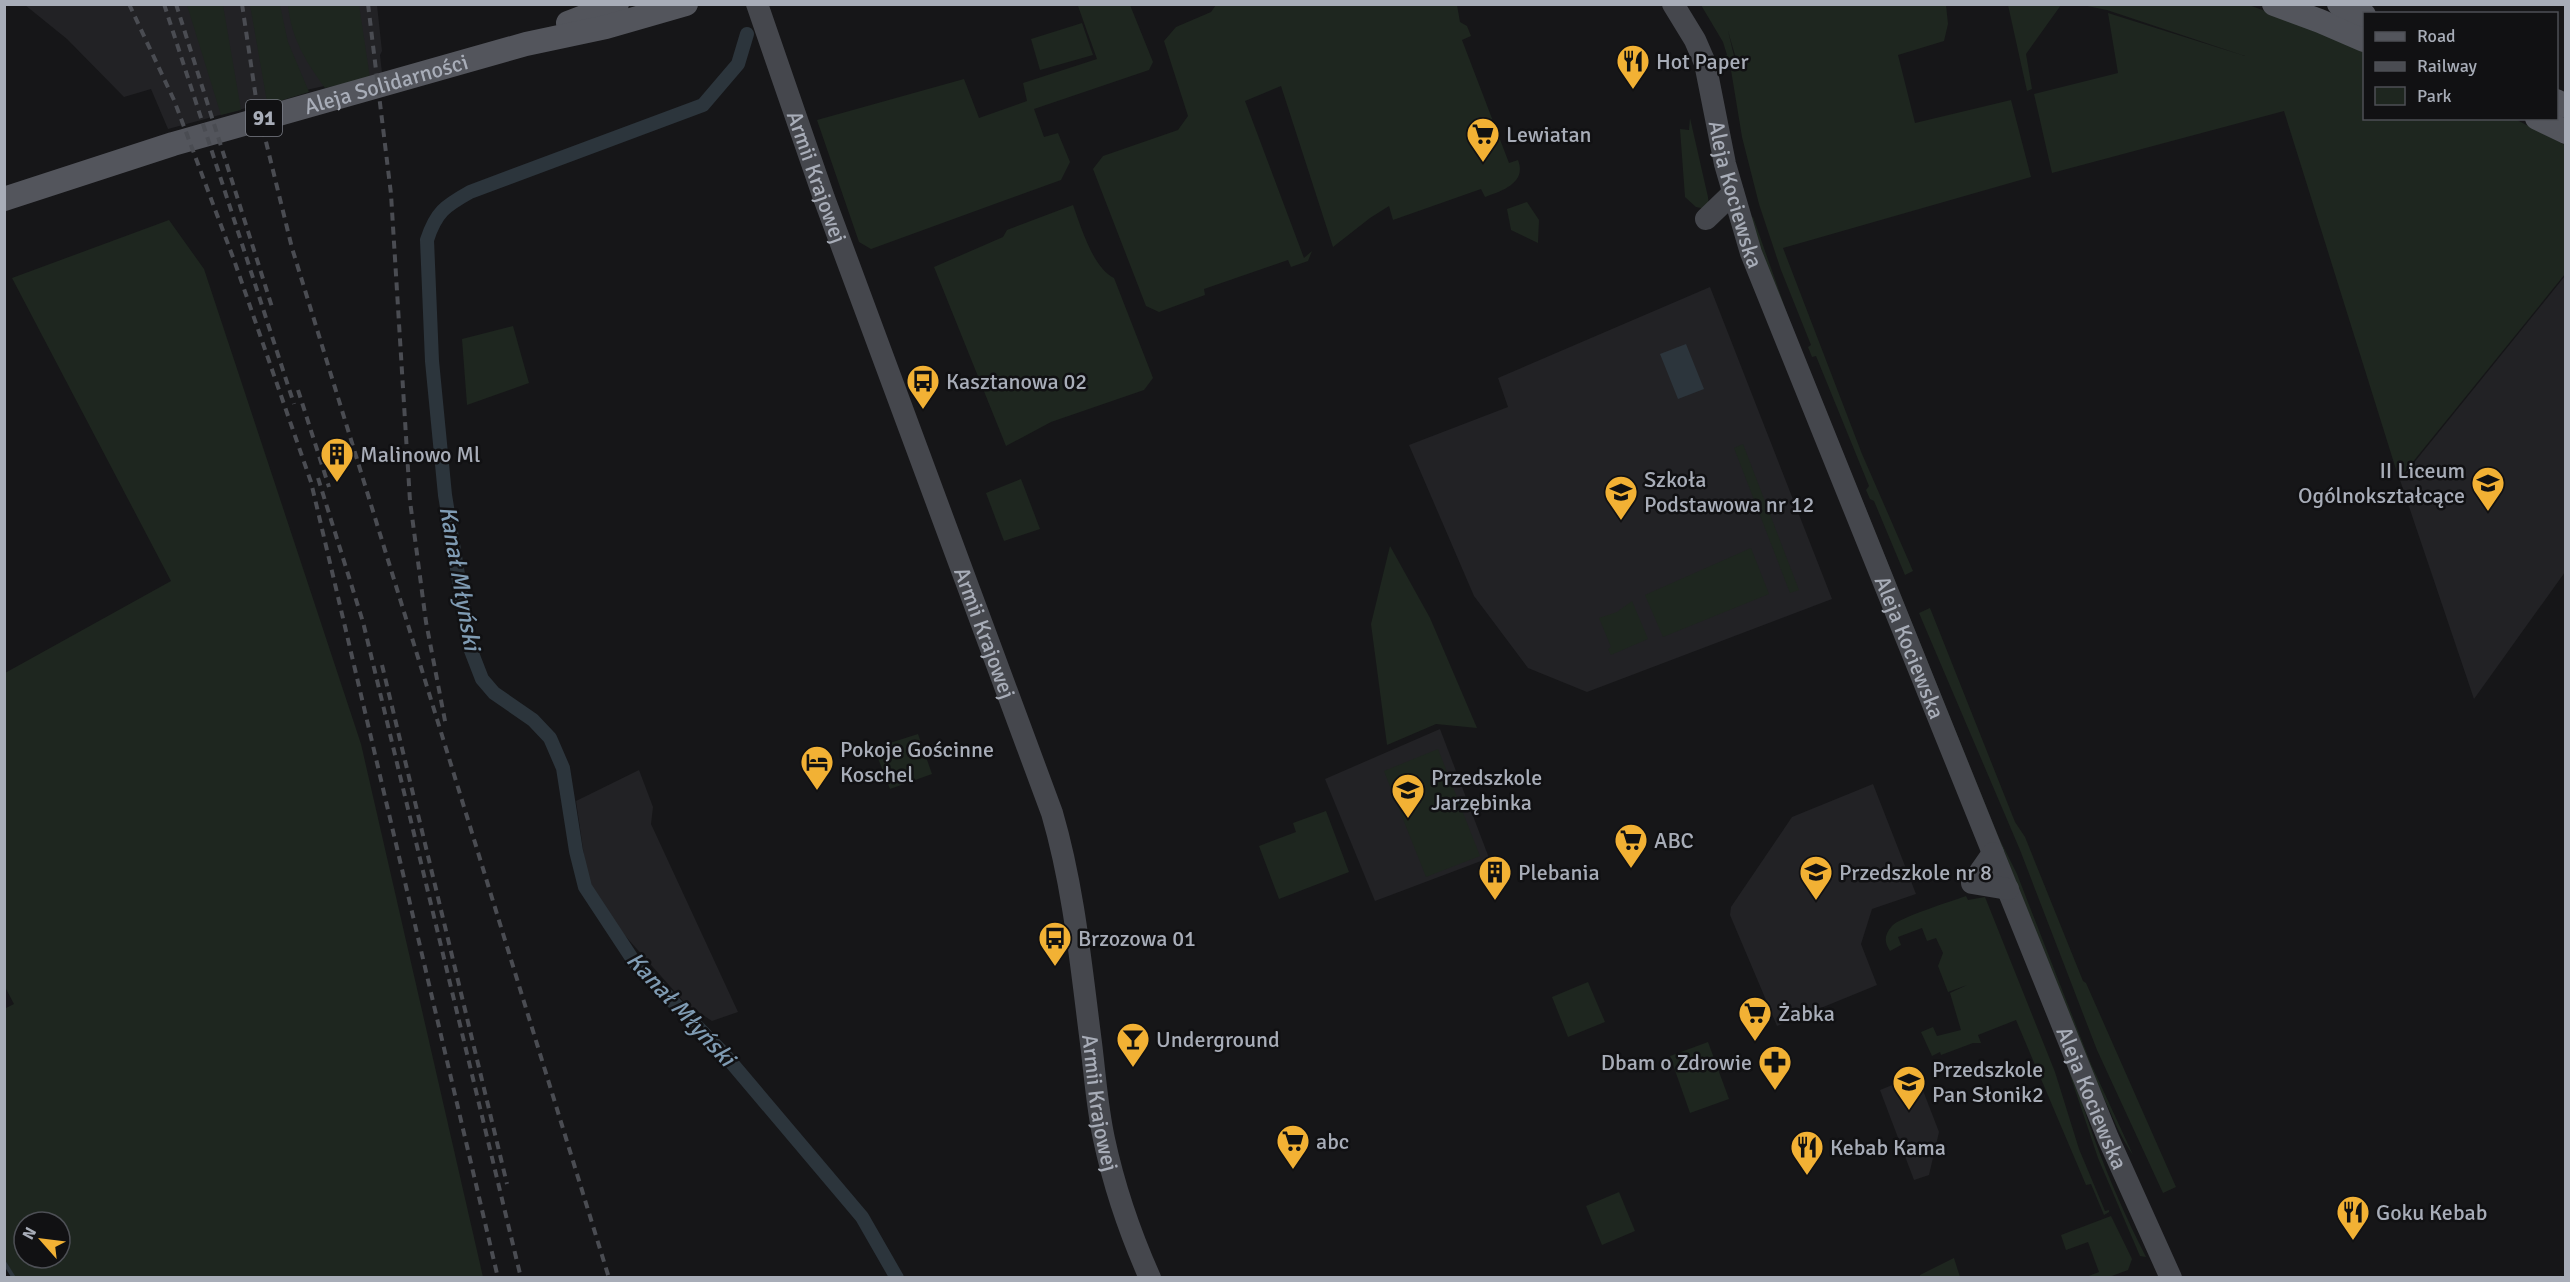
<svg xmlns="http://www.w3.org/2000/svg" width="2570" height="1282" viewBox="0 0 2570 1282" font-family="Signika,sans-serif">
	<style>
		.built { fill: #222225 }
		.green { fill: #1e261f; fill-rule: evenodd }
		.water { fill: #2c353c }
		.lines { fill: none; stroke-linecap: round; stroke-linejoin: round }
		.stream { stroke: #2c353c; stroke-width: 4 }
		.canal { stroke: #2c353c; stroke-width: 14 }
		.secondary { stroke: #45474d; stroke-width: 22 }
		.primary { stroke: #53555c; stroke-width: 24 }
		.rail { stroke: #4a4c52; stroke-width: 4; stroke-dasharray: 8 6; stroke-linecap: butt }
		.labels { text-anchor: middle; stroke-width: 5; stroke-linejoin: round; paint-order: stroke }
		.shield { fill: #111113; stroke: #7b7e86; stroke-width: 1.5 }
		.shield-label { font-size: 21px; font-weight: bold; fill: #a8adb8 }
		.poi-label { font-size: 22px; fill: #a8adb8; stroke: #111113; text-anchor: start }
		.street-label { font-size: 22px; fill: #a8adb8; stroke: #111113 }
		.water-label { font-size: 24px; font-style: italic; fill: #7f9bb3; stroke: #111113 }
	</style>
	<rect width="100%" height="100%" fill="#161618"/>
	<g class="built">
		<path d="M25 5H377L382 51 380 55 382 73 284 95 261 104 168 129 151 89 124 97 67 39Z"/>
		<path d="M2565 276V572L2474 699 2400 480Z"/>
		<path d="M1710 287 1832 599 1587 692 1528 668 1474 596 1409 445 1508 407 1498 378Z"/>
		<path d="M1440 729 1489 858 1375 901 1325 779Z"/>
		<path d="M639 770 653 807 651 824 738 1012 712 1021 685 1003 604 912 587 876 576 801Z"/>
		<path d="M1873 784 1916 894 1872 909 1861 944 1877 985 1777 1026 1730 915 1731 907 1792 817Z"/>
		<path d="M1917 1075 1939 1132 1929 1175 1914 1180 1880 1090Z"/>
	</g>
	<g class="green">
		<path d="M187 5H223L241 110 221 115Z"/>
		<path d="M250 5H280L288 42 309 92 273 103 272 100 267 102Z"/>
		<path d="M288 5H359L370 78 325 88C306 62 291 38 288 5Z"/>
		<path d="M1081 5H1130L1153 62 1149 70 1034 109 1044 137 1058 133 1070 162 1061 180 871 249 859 242 817 120 964 79 979 118 1027 101 1023 83 1097 59 1078 6Z"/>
		<path d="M1216 5H1457L1460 22 1467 26 1471 36 1462 40 1509 163 1518 160C1527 183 1502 191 1485 197L1481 189 1393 220 1389 206 1370 218 1333 247 1281 86 1245 101 1304 258 1312 251 1308 261 1291 267 1288 260 1204 289 1205 295 1159 312 1146 306 1093 169 1103 156 1178 130 1188 116 1164 41 1176 27 1211 12Z"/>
		<path d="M1701 5H1946L1948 24 1944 41 1898 55 1915 123 2011 100 2031 177 1783 248 1862 454 1913 571 1905 575 1874 501 1870 499 1866 490 1869 486 1816 356 1812 357 1808 347 1811 345 1781 270 1759 204 1742 137 1730 64 1737 62 1728 31 1735 60 1724 62 1723 56 1727 55 1723 42Z"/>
		<path d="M2008 5H2061L2026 54 2032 89 2027 91Z"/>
		<path d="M2082 5H2249L2364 48V118L2515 119 2565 145V274L2399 479 2284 111 2052 173 2034 94 2118 73 2108 13 2245 56 2107 10Z"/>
		<path d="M1082 23 1093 55 1040 70 1031 39Z"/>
		<path d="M1690 118 1708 197 1709 207 1706 209 1696 207 1685 197 1680 129 1689 130Z"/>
		<path d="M1527 202 1539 220 1538 243 1511 230 1507 209Z"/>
		<path d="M1073 205C1081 227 1093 268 1114 278L1153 378 1144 390 1051 422 1006 446 934 267 1003 237 1007 230Z"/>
		<path d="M1753 217 1789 319 1999 838 2017 874 2091 1064 2133 1155C2120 1137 2112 1115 2102 1094 2066 1019 2038 939 2008 861L1773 286 1749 218Z"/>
		<path d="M169 220 204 269 361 744 483 1277 15 1278 5 1260 4 1009 14 1004 4 985 5 673 171 581 12 278ZM24 1222H60V1258H24Z"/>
		<path d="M513 326 529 383 467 405 462 339Z"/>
		<path d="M1743 444 1799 590 1790 593 1734 448Z"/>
		<path d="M1021 479 1040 529 1004 541 986 493Z"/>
		<path d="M1390 546 1430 618 1477 728 1436 724 1387 745 1371 624Z"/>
		<path d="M1751 548 1769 594 1663 637 1645 595Z"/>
		<path d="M1632 601 1648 639 1611 655 1608 649 1611 647 1599 618 1617 612Z"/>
		<path d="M1930 608 2015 822 2025 837 2083 981 2086 983 2176 1187 2163 1193 2097 1050 2020 850 1919 613Z"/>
		<path d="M918 734 932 774 890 789 874 748Z"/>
		<path d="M1438 749 1480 856 1426 877 1384 771Z"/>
		<path d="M1326 811 1349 872 1279 899 1259 846 1296 832 1293 823Z"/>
		<path d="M1966 896 1968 900 1985 897 2055 1072 2079 1149 2105 1211 2109 1210V1212L2104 1215 2091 1184 2086 1185 2016 1020 1978 1035 1981 1043H1973L1941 1055 1940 1052 1932 1056 1921 1032 1933 1027 1937 1036 1961 1030 1950 993 1967 985 1948 992 1938 966 1943 953 1936 938 1927 941 1922 928 1898 937 1901 945 1890 951C1884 942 1884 935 1892 926 1898 918 1952 901 1966 896Z"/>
		<path d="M1588 982 1605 1022 1568 1037 1552 997Z"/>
		<path d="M1708 1042 1729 1099 1690 1113 1670 1056Z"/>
		<path d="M2065 1060C2078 1085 2084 1111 2094 1138 2109 1179 2126 1218 2146 1257L2140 1256 2098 1158Z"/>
		<path d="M1619 1192 1635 1231 1602 1245 1586 1206Z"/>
		<path d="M2111 1216 2132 1259 2128 1270 2109 1277H2086L2099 1272 2088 1242 2066 1250 2061 1235Z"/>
		<path d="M1954 1258 1960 1277H1920V1275Z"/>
	</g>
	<path class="water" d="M1686 344 1704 389 1678 399 1660 354Z"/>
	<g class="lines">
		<path class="stream" d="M4 1262 14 1278"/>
		<path class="canal" d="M747 34 738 64 703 105 470 192C445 206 436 212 427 240L432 361 445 495 470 648 482 679 494 693 533 720 550 738 563 768 576 851 585 887 635 963 725 1055 862 1217 897 1278"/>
		<g class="secondary">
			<path id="s1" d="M757 4 824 198 1052 813C1074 888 1081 966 1091 1043 1095 1075 1097 1107 1104 1139 1114 1186 1130 1233 1150 1278"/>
			<path id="s2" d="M1673 4 1695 40 1705 63 1725 164 1751 253 2108 1138 2171 1278"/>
			<path d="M1706 219 1733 193"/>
			<path d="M1993 853 1972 883 2008 889"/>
		</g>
		<g class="primary">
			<path d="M2274 4 2320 21 2364 40"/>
			<path d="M2339 4 2364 15"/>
			<path d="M568 23 617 4"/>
			<path d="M2556 101 2566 106"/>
			<path d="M2537 118 2566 132"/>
			<path id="s3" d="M4 199 173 144 526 44 606 27 686 4"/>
		</g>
		<g class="rail">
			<path d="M129 4 174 100 234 260 311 482 498 1278"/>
			<path d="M164 4 294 404"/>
			<path d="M176 4 272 307"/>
			<path d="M242 4 257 105 292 248 609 1278"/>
			<path d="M368 4 391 194 410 501 426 622 446 726"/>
			<path d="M298 390 329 487"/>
			<path d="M318 478 363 622 521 1278"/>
			<path d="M382 665 507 1184"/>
		</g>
	</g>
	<defs>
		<symbol id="restaurant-pin" viewBox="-11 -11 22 30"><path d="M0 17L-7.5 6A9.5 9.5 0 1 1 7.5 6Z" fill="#f2b134" stroke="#111113"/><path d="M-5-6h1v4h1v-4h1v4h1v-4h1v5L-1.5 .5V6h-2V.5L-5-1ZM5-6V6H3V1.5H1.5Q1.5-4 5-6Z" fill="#111"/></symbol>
		<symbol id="supermarket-pin" viewBox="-11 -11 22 30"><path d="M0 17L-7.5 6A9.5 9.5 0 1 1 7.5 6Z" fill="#f2b134" stroke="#111113"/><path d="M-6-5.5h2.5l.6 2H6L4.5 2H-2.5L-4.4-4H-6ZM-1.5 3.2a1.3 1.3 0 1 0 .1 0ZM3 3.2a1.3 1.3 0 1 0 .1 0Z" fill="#111"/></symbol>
		<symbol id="bus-pin" viewBox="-11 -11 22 30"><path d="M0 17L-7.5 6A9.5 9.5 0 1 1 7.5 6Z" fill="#f2b134" stroke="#111113"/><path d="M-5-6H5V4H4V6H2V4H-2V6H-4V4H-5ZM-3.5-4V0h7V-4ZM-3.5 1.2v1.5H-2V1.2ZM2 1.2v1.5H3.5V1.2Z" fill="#111"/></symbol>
		<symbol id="building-pin" viewBox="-11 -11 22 30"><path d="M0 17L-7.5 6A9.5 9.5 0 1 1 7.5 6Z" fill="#f2b134" stroke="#111113"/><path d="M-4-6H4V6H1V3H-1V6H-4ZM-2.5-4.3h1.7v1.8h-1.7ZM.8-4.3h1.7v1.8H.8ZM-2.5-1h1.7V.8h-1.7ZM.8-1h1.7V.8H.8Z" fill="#111"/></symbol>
		<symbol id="school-pin" viewBox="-11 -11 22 30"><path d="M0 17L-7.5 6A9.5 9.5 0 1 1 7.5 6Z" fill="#f2b134" stroke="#111113"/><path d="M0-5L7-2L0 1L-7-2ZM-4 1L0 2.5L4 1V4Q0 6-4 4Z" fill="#111"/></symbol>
		<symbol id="hotel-pin" viewBox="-11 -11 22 30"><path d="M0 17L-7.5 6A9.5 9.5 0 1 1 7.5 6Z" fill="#f2b134" stroke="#111113"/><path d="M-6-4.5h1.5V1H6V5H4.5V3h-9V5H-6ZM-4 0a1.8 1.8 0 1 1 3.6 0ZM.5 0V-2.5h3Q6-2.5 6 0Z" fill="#111"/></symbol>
		<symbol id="bar-pin" viewBox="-11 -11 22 30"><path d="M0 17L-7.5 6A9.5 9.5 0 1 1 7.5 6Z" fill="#f2b134" stroke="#111113"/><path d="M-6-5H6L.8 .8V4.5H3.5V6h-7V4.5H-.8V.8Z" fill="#111"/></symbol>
		<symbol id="pharmacy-pin" viewBox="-11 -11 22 30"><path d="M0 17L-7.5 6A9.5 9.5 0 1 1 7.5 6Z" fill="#f2b134" stroke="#111113"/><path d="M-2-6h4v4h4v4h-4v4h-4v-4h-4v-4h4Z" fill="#111"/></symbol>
	</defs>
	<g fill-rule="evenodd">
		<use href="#restaurant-pin" x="1614" y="42" width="38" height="52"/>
		<use href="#supermarket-pin" x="1464" y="115" width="38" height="52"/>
		<use href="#bus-pin" x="904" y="362" width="38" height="52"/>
		<use href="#building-pin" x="318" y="435" width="38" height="52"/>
		<use href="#school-pin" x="2469" y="464" width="38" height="52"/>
		<use href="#school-pin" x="1602" y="473" width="38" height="52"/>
		<use href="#hotel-pin" x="798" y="743" width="38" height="52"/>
		<use href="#school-pin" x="1389" y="771" width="38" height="52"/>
		<use href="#supermarket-pin" x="1612" y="821" width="38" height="52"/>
		<use href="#building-pin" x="1476" y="853" width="38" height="52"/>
		<use href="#school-pin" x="1797" y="853" width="38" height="52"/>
		<use href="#bus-pin" x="1036" y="919" width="38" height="52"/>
		<use href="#supermarket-pin" x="1736" y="994" width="38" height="52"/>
		<use href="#bar-pin" x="1114" y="1020" width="38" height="52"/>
		<use href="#pharmacy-pin" x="1756" y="1043" width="38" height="52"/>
		<use href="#school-pin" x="1890" y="1063" width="38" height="52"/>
		<use href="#supermarket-pin" x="1274" y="1122" width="38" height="52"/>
		<use href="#restaurant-pin" x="1788" y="1128" width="38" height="52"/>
		<use href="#restaurant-pin" x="2334" y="1193" width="38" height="52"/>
	</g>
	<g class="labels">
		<rect class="shield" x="246" y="100" width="36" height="36" rx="4.5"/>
		<g class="shield-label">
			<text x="264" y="125">91</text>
		</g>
		<g class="poi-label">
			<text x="1656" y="69">Hot Paper</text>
			<text x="1506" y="142">Lewiatan</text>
			<text x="946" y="389">Kasztanowa 02</text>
			<text x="360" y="462">Malinowo Ml</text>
			<text x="2465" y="478" text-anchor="end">II Liceum<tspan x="2465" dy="25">Ogólnokształcące</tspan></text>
			<text x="1644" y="487">Szkoła<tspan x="1644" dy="25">Podstawowa nr 12</tspan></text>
			<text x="840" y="757">Pokoje Gościnne<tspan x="840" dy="25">Koschel</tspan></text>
			<text x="1431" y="785">Przedszkole<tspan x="1431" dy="25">Jarzębinka</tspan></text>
			<text x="1654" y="848">ABC</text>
			<text x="1518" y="880">Plebania</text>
			<text x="1839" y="880">Przedszkole nr 8</text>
			<text x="1078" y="946">Brzozowa 01</text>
			<text x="1778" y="1021">Żabka</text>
			<text x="1156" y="1047">Underground</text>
			<text x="1752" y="1070" text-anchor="end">Dbam o Zdrowie</text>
			<text x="1932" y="1077">Przedszkole<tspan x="1932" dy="25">Pan Słonik2</tspan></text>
			<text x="1316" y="1149">abc</text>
			<text x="1830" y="1155">Kebab Kama</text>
			<text x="2376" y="1220">Goku Kebab</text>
		</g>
		<g class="street-label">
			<text dy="8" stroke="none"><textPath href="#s3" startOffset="399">Aleja Solidarności</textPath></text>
			<text dy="8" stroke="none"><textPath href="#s1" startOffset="183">Armii Krajowej</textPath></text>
			<text dy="8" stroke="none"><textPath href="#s2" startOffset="202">Aleja Kociewska</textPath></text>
			<text dy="8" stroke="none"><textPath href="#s1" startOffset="669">Armii Krajowej</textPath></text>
			<text dy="8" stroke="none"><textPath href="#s2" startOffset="688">Aleja Kociewska</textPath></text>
			<text dy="8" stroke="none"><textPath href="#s2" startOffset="1174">Aleja Kociewska</textPath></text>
			<text dy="8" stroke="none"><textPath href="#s1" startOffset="1155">Armii Krajowej</textPath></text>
		</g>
		<g class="water-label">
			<text transform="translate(460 578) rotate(80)" y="8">Kanał Młyński</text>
			<text transform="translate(681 1009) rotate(47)" y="8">Kanał Młyński</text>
		</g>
	</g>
	<rect width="2570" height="1282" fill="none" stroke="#a8adb8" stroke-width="12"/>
	<rect x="2363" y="12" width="195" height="108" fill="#111113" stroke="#4d4f55" stroke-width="1.5"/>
	<rect x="2375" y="32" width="30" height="9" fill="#53555c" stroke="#4d4f55" stroke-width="1.5"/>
	<text x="2417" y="42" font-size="18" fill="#a8adb8">Road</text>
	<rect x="2375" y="62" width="30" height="9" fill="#4a4c52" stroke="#4d4f55" stroke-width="1.5"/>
	<text x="2417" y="72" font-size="18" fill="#a8adb8">Railway</text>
	<rect x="2375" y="87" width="30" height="18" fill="#1e261f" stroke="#4d4f55" stroke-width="1.5"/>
	<text x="2417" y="102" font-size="18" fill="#a8adb8">Park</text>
	<g transform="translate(42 1240) rotate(298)"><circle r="28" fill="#111113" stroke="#4d4f55" stroke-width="1.5"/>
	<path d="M0-4.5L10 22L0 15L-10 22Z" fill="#f2b134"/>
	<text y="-9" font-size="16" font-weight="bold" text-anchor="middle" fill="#a8adb8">N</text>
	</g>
</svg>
